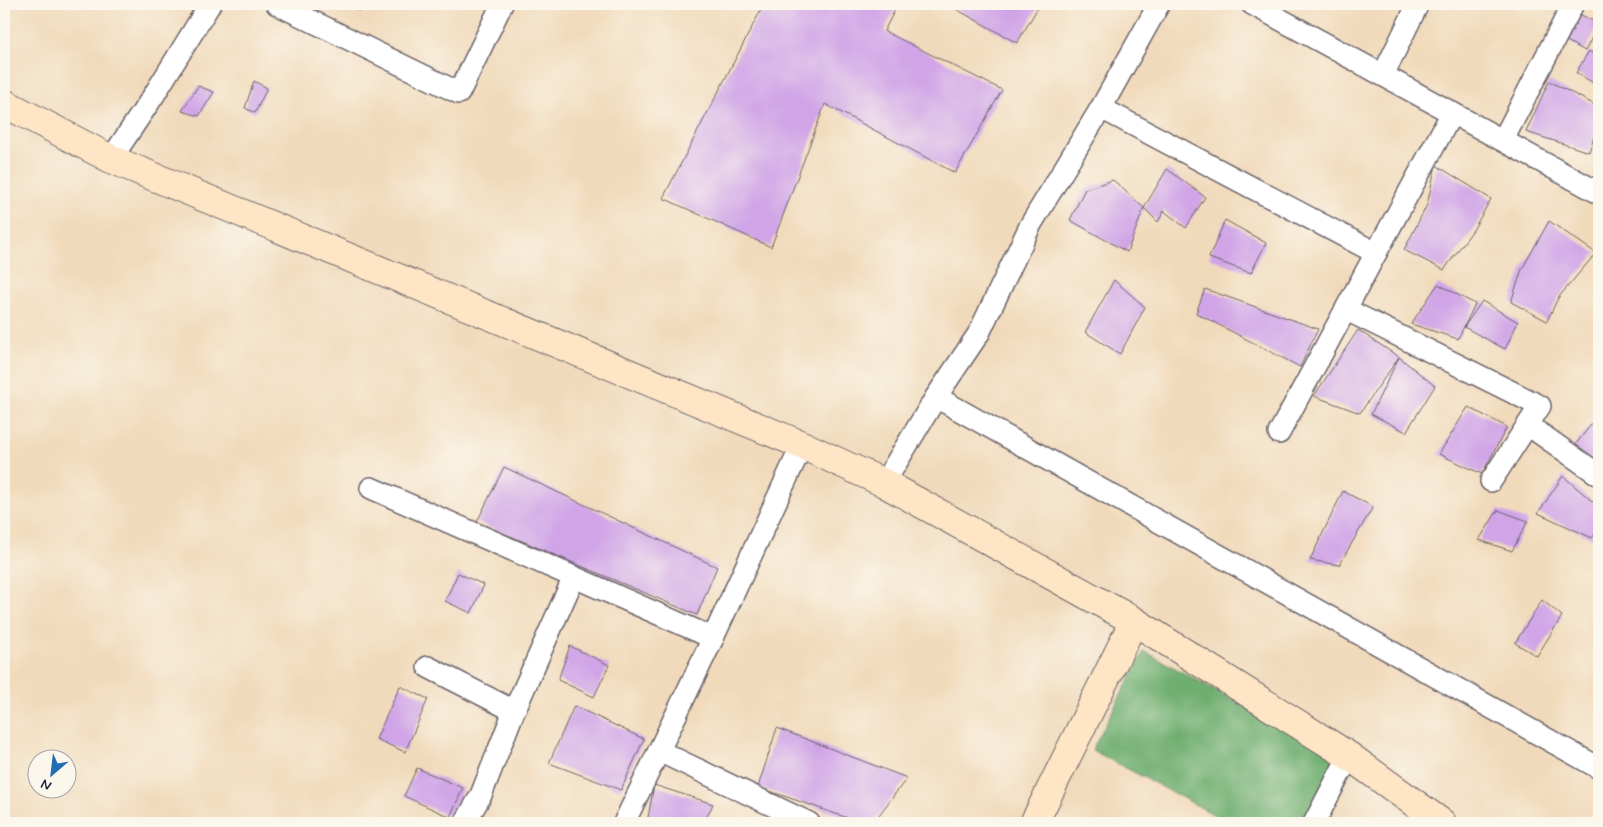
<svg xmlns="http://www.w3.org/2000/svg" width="1603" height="827" viewBox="0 0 1603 827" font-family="Mynerve,sans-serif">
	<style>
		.forest { fill: #6eae70; stroke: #486856 }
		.building { fill: #d0a4e7 }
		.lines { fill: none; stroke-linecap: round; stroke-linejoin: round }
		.street-casing { stroke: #6a6268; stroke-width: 24 }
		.secondary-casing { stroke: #6a6268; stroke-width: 30 }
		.street { stroke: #fff; stroke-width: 21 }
		.secondary { stroke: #fde5c5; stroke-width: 28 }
	</style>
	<rect width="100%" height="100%" fill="#fbf7ec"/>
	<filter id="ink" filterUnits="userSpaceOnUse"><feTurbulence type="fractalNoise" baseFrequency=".02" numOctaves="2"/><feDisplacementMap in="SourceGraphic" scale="10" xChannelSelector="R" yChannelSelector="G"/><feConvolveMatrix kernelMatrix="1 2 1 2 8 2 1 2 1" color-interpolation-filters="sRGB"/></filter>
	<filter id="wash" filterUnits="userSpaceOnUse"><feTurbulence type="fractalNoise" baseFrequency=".0096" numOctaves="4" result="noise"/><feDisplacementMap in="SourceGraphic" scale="20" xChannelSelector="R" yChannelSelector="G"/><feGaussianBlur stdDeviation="1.12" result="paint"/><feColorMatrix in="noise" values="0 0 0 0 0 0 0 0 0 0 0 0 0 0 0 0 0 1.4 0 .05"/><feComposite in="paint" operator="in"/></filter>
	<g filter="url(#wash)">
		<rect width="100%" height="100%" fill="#f1dabb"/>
		<path class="forest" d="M1144 651 1353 766 1324 823H1230L1092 750Z"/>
		<g id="blocks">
			<g class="building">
				<path d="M347 4H362L359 11Z"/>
				<path d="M764 4H898L884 31 1002 90 955 173 825 104 771 247 663 198Z"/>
				<path d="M947 4H1040L1017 43Z"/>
				<path d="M1577 13 1599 24 1585 51 1563 39Z"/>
				<path d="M1589 51 1599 57V86L1576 73Z"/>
				<path d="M254 81 267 88 255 113 245 108Z"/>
				<path d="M1549 81 1599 107V121L1589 152 1526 132Z"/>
				<path d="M198 86 214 92 199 116 182 111Z"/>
				<path d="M1436 165 1491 199 1473 230 1444 270 1404 250 1427 205Z"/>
				<path d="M1167 169 1205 197 1186 228 1164 211 1158 222 1144 208 1127 252 1070 220 1085 189 1113 180 1144 208Z"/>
				<path d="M1225 220 1266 243 1251 273 1209 258Z"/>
				<path d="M1549 221 1596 253 1558 298 1547 321 1511 302 1522 269Z"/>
				<path d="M1114 280 1145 307 1120 354 1085 332Z"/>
				<path d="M1438 284 1475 304 1458 339 1411 324Z"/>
				<path d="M1205 289 1318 329 1300 367 1196 313Z"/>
				<path d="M1482 301 1518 322 1505 349 1464 327Z"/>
				<path d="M1358 330 1399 357 1435 386 1406 432 1371 414 1399 357 1360 413 1314 396Z"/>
				<path d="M1468 407 1507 427 1482 474 1439 454Z"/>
				<path d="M1594 421 1599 425V468L1571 450Z"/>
				<path d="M504 467 717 567 697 615 477 522Z"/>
				<path d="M1563 476 1599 507V529L1592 538 1538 513Z"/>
				<path d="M1343 491 1373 507 1339 565 1310 560Z"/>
				<path d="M1498 510 1528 521 1512 551 1479 540Z"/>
				<path d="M458 573 484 585 471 613 445 601Z"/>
				<path d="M1542 600 1562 616 1537 656 1515 643Z"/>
				<path d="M570 646 609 665 594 697 558 680Z"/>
				<path d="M400 686 428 699 405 752 376 739Z"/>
				<path d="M574 706 644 739 621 790 549 763Z"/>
				<path d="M777 728 907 778 873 823H862L758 787Z"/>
				<path d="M417 768 463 788 450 817 404 796Z"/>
				<path d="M654 785 713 804 704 823H647Z"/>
			</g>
		</g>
	</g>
	<g filter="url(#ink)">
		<use href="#blocks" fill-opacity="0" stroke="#6a6268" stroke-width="1"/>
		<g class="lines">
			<defs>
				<g id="street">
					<path d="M277 4 459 93 502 4"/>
					<path d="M1252 4 1599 193"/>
					<path d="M1383 75 1418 4"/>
					<path d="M1101 108 1376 253 1452 113"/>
					<path d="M1503 140 1573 4"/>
					<path d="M111 159 154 95 210 4"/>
					<path d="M1347 310 1540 406 1491 481"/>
					<path d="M936 397 979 333 1031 224 1101 108 1159 4"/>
					<path d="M1528 425 1599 475"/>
					<path d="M1279 433 1376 253"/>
					<path d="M884 483 936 397 1599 768"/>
					<path d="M371 488 574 577"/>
					<path d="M428 667 514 711"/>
					<path d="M659 751 809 823"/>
					<path d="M465 823 481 795 514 711 574 577 713 638"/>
					<path d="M624 823 713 638 802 445"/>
					<path d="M1314 823 1349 756"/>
				</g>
				<g id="secondary">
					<path d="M4 103 111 159 802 445 884 483 1134 621 1349 756 1442 823"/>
					<path d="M1034 823 1134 621"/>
				</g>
			</defs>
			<use href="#street" class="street-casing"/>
			<use href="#secondary" class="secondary-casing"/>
			<use href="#street" class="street"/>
			<use href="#secondary" class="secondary"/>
		</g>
	</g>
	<rect width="1603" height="827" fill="none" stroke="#fbf7ec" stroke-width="20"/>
	<g transform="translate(52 774) rotate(208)"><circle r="24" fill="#fbf7ec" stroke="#a4a2a5"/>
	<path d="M0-4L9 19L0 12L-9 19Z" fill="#1f6fb2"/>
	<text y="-8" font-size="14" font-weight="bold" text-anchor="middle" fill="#22223b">N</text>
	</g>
</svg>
